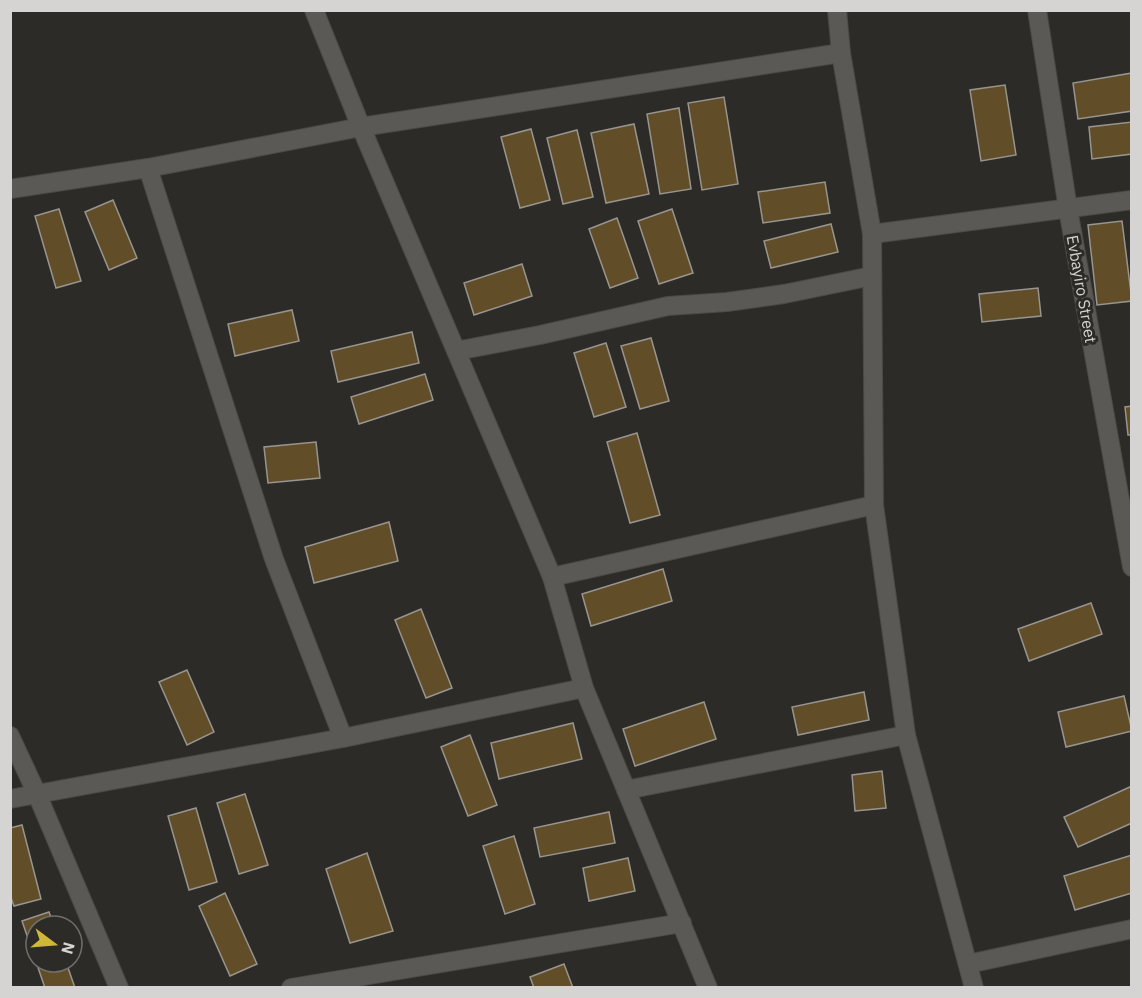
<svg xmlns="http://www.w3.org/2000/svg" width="1142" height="998" viewBox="0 0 1142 998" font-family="'IBM Plex Sans',sans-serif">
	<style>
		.building { fill: #614e28; stroke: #989591; stroke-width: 1.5 }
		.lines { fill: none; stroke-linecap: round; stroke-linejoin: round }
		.street-casing { stroke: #4b4946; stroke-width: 20 }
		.street { stroke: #5b5955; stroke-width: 18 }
		.labels { text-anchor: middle; stroke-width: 6; stroke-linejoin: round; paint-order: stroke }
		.street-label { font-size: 16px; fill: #d5d4d2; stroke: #2d2b27 }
	</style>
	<rect width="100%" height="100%" fill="#2d2b27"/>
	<g class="building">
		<path d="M1132 73V111L1078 119 1073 83Z"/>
		<path d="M1005 85 1016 155 981 161 970 90Z"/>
		<path d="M724 97 738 184 702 190 688 103Z"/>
		<path d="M679 108 691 189 660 194 647 114Z"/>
		<path d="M1132 122V154L1092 159 1089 127Z"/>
		<path d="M634 124 649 194 606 203 591 133Z"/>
		<path d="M531 129 550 200 520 208 501 137Z"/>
		<path d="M577 130 593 197 563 204 547 138Z"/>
		<path d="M825 182 830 213 763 223 758 192Z"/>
		<path d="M113 200 137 258 109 270 85 212Z"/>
		<path d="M59 209 81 281 56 288 35 216Z"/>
		<path d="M672 209 693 273 659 284 638 221Z"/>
		<path d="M617 218 638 278 610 288 589 229Z"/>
		<path d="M1122 221 1132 301 1097 305 1088 225Z"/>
		<path d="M831 224 838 252 771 268 764 241Z"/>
		<path d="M522 264 532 296 474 315 464 283Z"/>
		<path d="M1038 288 1041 316 982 322 979 294Z"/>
		<path d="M292 310 299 341 235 356 228 324Z"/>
		<path d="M412 332 419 363 338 382 331 351Z"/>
		<path d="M651 338 669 401 640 409 621 346Z"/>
		<path d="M606 343 626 407 594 417 574 353Z"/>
		<path d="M425 374 433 400 359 424 351 397Z"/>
		<path d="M1132 406V435H1128L1125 407Z"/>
		<path d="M637 433 660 515 630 523 607 442Z"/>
		<path d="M316 442 320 478 268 483 264 447Z"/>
		<path d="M389 522 398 561 314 583 305 547Z"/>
		<path d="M663 569 672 601 591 626 582 594Z"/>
		<path d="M1091 603 1102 634 1029 661 1018 629Z"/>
		<path d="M421 609 452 688 426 698 395 620Z"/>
		<path d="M187 670 214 732 187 745 159 682Z"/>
		<path d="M864 692 869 720 798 735 792 707Z"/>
		<path d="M1124 696 1132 731 1066 747 1058 712Z"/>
		<path d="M704 702 716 739 635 766 623 729Z"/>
		<path d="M573 723 582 759 499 779 491 743Z"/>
		<path d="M470 735 497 805 468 816 441 747Z"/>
		<path d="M882 771 886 808 855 811 852 775Z"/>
		<path d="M1132 786V823L1078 847 1064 817Z"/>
		<path d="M245 794 268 865 239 874 217 803Z"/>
		<path d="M196 808 217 882 189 890 168 816Z"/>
		<path d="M609 812 615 843 540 857 534 828Z"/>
		<path d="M22 825 41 899 14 906 10 895V828Z"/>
		<path d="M514 836 535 904 505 914 483 846Z"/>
		<path d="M367 853 393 931 350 943 326 869Z"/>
		<path d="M1132 855V893L1075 910 1064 876Z"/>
		<path d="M628 858 635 891 589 901 583 868Z"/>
		<path d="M225 893 257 964 230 976 199 906Z"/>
		<path d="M49 912 54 926H36V962H66L75 988H45L22 921Z"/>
		<path d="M564 964 573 988H534L530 977Z"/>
	</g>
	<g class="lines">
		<defs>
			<g id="street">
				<path d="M314 10 361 127 552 577 584 688 708 988"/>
				<path d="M837 10 841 53 872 234 874 505 906 735 974 988"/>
				<path d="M1037 10 1068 209 1132 567"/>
				<path d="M148 168 274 559 343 738"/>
				<path d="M10 189 148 168 361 127 841 53"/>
				<path d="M872 234 1132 200"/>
				<path d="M456 351 540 335 668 306 727 302 784 294 872 276"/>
				<path d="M552 577 874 505"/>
				<path d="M10 736 37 794 119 988"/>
				<path d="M626 790 906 735"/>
				<path d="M10 799 343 738 584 688"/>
				<path d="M968 964 1132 929"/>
				<path d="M291 988 682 923"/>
			</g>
		</defs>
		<use href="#street" class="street-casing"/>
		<use href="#street" class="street"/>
	</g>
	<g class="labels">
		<g class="street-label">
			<text transform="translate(1082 289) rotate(80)" y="6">Evbayiro Street</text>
		</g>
	</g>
	<rect width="1142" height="998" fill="none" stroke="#d5d4d2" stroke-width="24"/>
	<g transform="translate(54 944) rotate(106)"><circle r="28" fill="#2d2b27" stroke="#706f6b" stroke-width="1.5"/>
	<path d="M0-4.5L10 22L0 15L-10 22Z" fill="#d0b837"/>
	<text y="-9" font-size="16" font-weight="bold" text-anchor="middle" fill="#d5d4d2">N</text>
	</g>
</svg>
